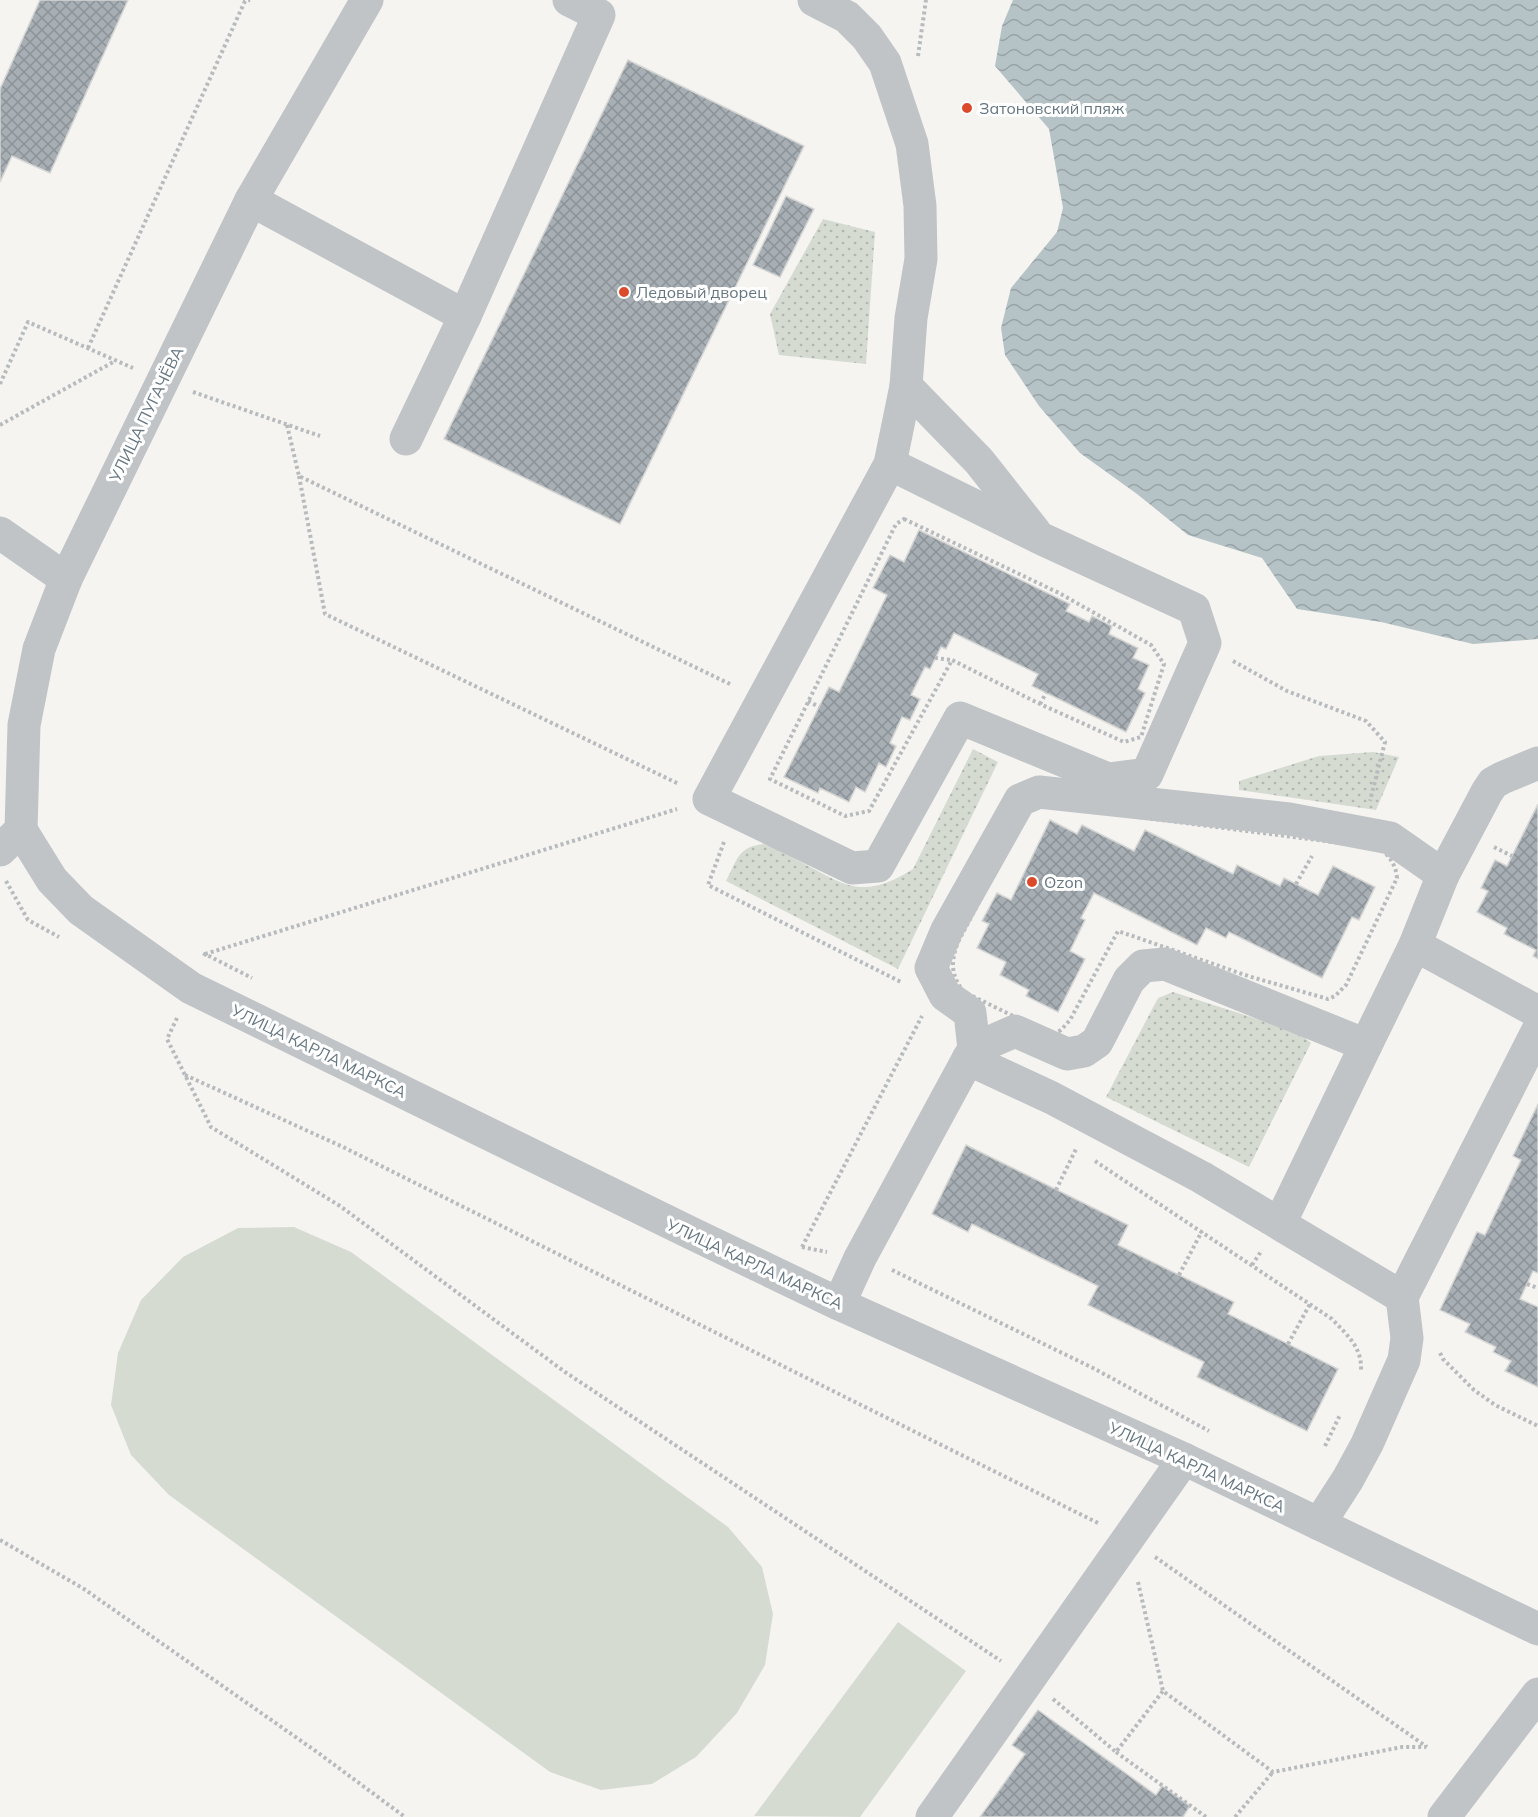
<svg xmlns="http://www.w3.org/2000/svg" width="1538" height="1817" viewBox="0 0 1538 1817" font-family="Mulish,sans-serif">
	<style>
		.park { fill: url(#park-dots) }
		.garden { fill: #d6dbd2 }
		.water { fill: url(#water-waves) }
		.building { fill: url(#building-cross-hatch); stroke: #d6d6d4; stroke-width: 1.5 }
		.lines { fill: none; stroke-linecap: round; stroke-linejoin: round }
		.path { stroke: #b8bbbd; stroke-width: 4; stroke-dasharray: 3 3; stroke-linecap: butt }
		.minor { stroke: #c0c4c7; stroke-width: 33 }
		.poi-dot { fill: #db4b2b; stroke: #fff; stroke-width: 2 }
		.labels { text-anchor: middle; stroke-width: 6; stroke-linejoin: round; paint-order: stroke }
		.poi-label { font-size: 16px; fill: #657681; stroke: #fff; text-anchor: start }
		.street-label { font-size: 16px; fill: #657681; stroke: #fff }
	</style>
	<defs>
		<pattern id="park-dots" width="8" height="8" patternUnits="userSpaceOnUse" patternTransform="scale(1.5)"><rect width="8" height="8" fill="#d6dbd2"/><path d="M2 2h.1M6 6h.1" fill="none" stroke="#b1b6b0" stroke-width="1.8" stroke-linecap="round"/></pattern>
		<pattern id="water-waves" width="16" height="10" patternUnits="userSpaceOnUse" patternTransform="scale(1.5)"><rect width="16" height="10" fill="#b6c3c6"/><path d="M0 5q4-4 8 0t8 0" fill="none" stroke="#98a3a6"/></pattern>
		<pattern id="building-cross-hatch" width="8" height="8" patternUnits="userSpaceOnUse" patternTransform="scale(1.5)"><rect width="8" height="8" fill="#a7afb4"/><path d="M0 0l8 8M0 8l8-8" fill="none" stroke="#8c9398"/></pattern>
	</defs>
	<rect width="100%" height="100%" fill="#f5f4f1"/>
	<g class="park">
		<path d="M823 219 875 232 866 364 779 355 770 314Z"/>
		<path d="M973 749 998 762 898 969 726 881C737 861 737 847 763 844 773 847 783 853 793 858 843 883 859 903 913 869Z"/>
		<path d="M1373 752 1399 757 1376 810 1239 790V781L1319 756Z"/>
		<path d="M1173 992 1298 1032 1311 1043 1249 1167 1106 1097 1158 998Z"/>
	</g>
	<g class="garden">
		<path d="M294 1227 351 1252 728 1527 762 1567 773 1614 765 1665 737 1713 696 1757 652 1784 601 1790 550 1772 169 1495 131 1455 111 1405 118 1353 141 1300 183 1257 238 1228Z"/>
		<path d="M898 1622 966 1671 860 1817 754 1816Z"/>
	</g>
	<path class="water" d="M1013 0H1538V639L1473 644 1381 622 1297 609 1262 558 1188 535 1137 494 1080 453 1039 406 1005 355 1001 328 1011 288 1057 232 1063 208 1049 129 995 66 1002 26Z"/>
	<g class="building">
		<path d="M40 0H128L50 173 12 156 0 182V89Z"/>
		<path d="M628 60 804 146 620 524 444 439Z"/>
		<path d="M786 196 814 209 780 277 753 265Z"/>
		<path d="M919 530 1070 604 1066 611 1089 622 1092 616 1112 626 1109 634 1138 648 1133 658 1149 665 1138 689 1145 693 1126 732 1032 686 1038 674 954 633 946 649 941 647 930 669 925 667 911 695 920 699 910 720 902 717 890 743 896 746 886 767 879 763 865 792 856 787 849 802 820 788 818 793 784 777 829 687 839 692 887 595 873 588 890 555 904 562Z"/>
		<path d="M1538 804V959L1533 956 1536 950 1504 934 1507 928 1477 912 1488 891 1481 888 1495 860 1507 866Z"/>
		<path d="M1050 820 1077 834 1082 825 1134 851 1145 830 1233 874 1237 865 1280 886 1284 878 1318 895 1333 866 1375 887 1359 920 1352 917 1322 978 1229 932 1226 938 1206 928 1197 945 1094 893 1081 918 1085 920 1070 951 1085 959 1058 1012 1026 996 1029 990 1000 975 1006 962 977 948 989 924 982 921 997 893 1011 900Z"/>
		<path d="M1538 1104V1273L1533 1271 1520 1299 1538 1307V1387L1505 1371 1511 1361 1493 1352 1496 1347 1465 1332 1470 1324 1440 1310 1477 1232 1485 1235 1521 1160 1513 1156Z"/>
		<path d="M966 1145 1128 1225 1118 1245 1234 1302 1228 1314 1338 1369 1307 1431 1197 1377 1204 1362 1088 1305 1098 1286 972 1224 968 1232 932 1214Z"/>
		<path d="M1038 1710 1156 1795 1162 1786 1190 1806 1183 1817H980L1025 1754 1012 1745Z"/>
	</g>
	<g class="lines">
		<g class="path">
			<path d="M918 56 926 0"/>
			<path d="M88 348 245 1 250 0"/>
			<path d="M0 384 28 322 133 368"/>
			<path d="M193 392 320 436"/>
			<path d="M0 425 115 361"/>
			<path d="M287 425 299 476 732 685"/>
			<path d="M299 476 325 614 679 784"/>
			<path d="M904 519 1059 593 1151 645 1164 664 1141 737 1124 742 1040 704 952 660 869 811 845 816 770 779 896 524Z"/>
			<path d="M935 658 952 660"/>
			<path d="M1233 661 1287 691 1366 721 1385 742 1370 801"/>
			<path d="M808 701 819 707"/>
			<path d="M1040 704 1046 693"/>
			<path d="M1037 804 1379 848C1389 855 1396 865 1397 878L1346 985 1335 996 1328 999 1248 976 1118 931 1070 1020 1061 1030 1052 1035 964 992C950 975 951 961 958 942L1027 811Z"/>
			<path d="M724 842 708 885 901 982"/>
			<path d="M1494 847 1512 856"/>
			<path d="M6 881 28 920 59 937"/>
			<path d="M1296 884 1312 856"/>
			<path d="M205 954 677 809"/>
			<path d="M204 956 205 954 252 978"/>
			<path d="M177 1018 167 1039 211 1127 340 1206 565 1372 1001 1661"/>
			<path d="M185 1075 343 1147 1100 1524"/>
			<path d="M1095 1161 1332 1319C1347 1335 1362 1347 1361 1370"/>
			<path d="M1056 1190 1076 1149"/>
			<path d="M802 1247 827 1252"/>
			<path d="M802 1247 922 1016"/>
			<path d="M1252 1265 1262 1250"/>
			<path d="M892 1270 1093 1368 1209 1431"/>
			<path d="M1179 1275 1202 1231"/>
			<path d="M1527 1284 1538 1288"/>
			<path d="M1288 1344 1310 1304"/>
			<path d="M1440 1353 1443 1359 1474 1390 1495 1405 1538 1426"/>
			<path d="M1325 1446 1340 1415"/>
			<path d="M0 1540 84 1589 317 1752 405 1817"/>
			<path d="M1155 1557 1427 1747"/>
			<path d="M1138 1582 1163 1691 1273 1772 1402 1747H1426"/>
			<path d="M1053 1699 1116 1752 1163 1691"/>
			<path d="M1116 1752 1206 1817"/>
			<path d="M1235 1817 1273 1772"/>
		</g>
		<g class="minor">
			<path d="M814 0 847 17 867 37 885 63 912 144 920 206 921 259 911 318 906 386 890 464 1040 538 1194 609 1205 643 1147 774 1108 779 960 718 878 866 852 868 709 799 890 464"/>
			<path d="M251 200 465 316"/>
			<path d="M906 386 979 461 1035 532"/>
			<path d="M406 439 465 316 599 15 569 0"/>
			<path d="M0 533 66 579"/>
			<path d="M21 830 52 880 81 910 191 988 693 1234 839 1304 1184 1459 1538 1629"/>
			<path d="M0 850 21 830 24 725 39 649 66 579 251 200 367 0"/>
			<path d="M1443 875 1415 945 1538 1012"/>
			<path d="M974 1049 1015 1031 1067 1054 1084 1051 1097 1042 1129 980 1143 966 1165 964 1366 1045 1415 945"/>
			<path d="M968 1059 974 1049 970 1013 945 995 931 968 947 930 1020 800 1039 792 1289 819 1390 838 1443 875 1487 792 1493 783 1502 778 1538 763"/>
			<path d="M1280 1223 1366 1045"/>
			<path d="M839 1304 860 1258 968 1059 1052 1098 1201 1177 1402 1297"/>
			<path d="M1319 1524 1348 1479 1367 1444 1404 1360 1407 1338 1402 1297 1538 1030"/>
			<path d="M932 1817 1184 1459"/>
			<path d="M1444 1817 1538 1694"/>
		</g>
	</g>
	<g class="poi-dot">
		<circle cx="967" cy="108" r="6"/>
		<circle cx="624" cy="292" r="6"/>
		<circle cx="1032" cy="882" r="6"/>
	</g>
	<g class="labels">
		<g class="poi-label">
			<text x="979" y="114">Затоновский пляж</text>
			<text x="636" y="298">Ледовый дворец</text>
			<text x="1044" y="888">Ozon</text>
		</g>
		<g class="street-label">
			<text transform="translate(146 414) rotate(-64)" y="6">УЛИЦА ПУГАЧЁВА</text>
			<text transform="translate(319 1051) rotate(26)" y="6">УЛИЦА КАРЛА МАРКСА</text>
			<text transform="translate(755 1264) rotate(25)" y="6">УЛИЦА КАРЛА МАРКСА</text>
			<text transform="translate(1197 1467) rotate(25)" y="6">УЛИЦА КАРЛА МАРКСА</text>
		</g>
	</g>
</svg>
